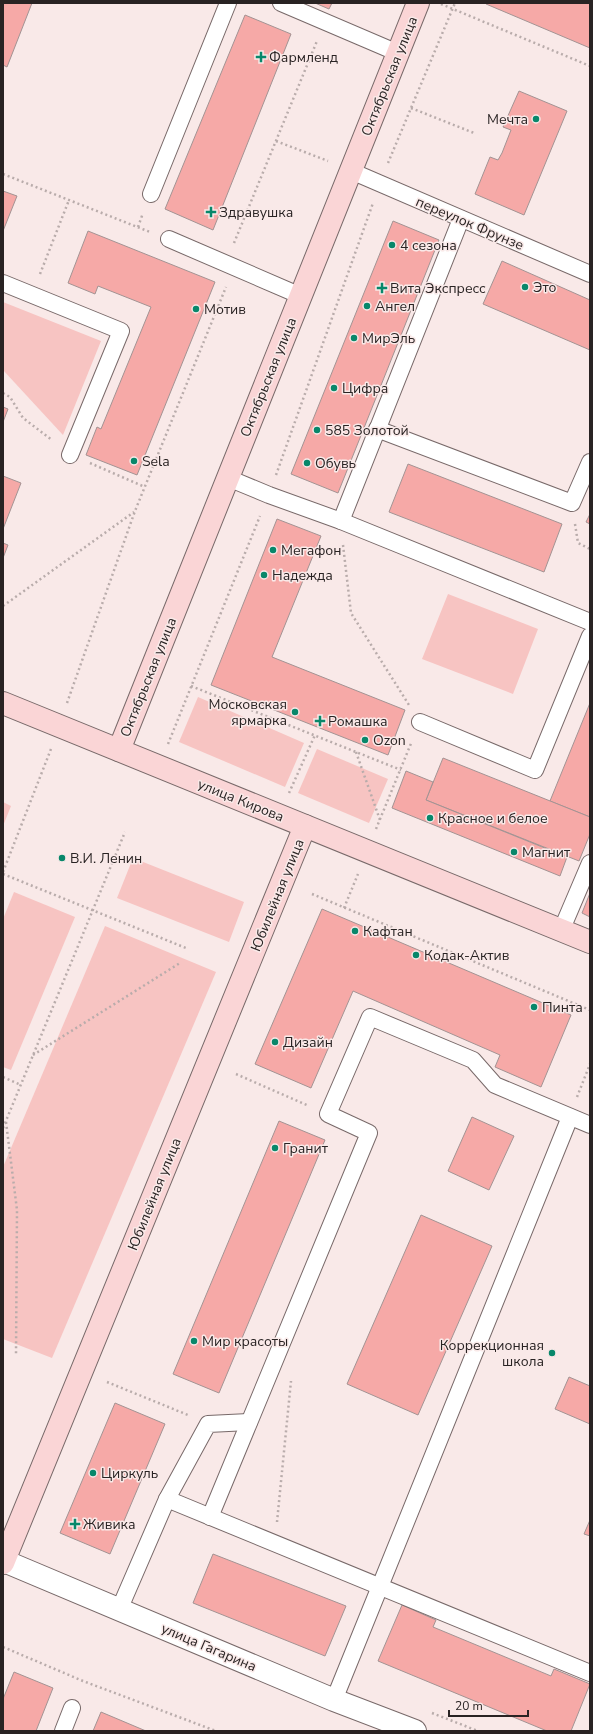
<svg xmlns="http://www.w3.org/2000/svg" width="593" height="1734" viewBox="0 0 593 1734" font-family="'Nunito Sans',sans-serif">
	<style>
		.green { fill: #f7c4c2 }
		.building { fill: #f6a9a7; stroke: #a39393 }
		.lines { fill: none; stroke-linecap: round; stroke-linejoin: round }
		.lane-casing { stroke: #786969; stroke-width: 18 }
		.street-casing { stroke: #786969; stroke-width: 24 }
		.secondary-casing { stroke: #786969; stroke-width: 24 }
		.path { stroke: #b9acab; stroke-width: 2.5; stroke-dasharray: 2 3; stroke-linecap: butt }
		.lane { stroke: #fff; stroke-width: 16 }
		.street { stroke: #fff; stroke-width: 22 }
		.secondary { stroke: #fad5d6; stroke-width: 22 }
		.poi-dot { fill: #08876a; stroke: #f9e9e8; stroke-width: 1.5 }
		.labels { text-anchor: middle; stroke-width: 3; stroke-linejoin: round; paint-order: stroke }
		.poi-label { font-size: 14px; fill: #292323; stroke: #f9e9e8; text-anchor: start }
		.street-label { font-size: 14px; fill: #292323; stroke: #f9e9e8 }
	</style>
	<rect width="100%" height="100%" fill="#f9e9e8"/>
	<g class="green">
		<path d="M3 302 101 341 63 435 3 370Z"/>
		<path d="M448 594 538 629 513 694 422 659Z"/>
		<path d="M198 697 304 743 285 787 179 742Z"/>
		<path d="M317 749 388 779 369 823 298 793Z"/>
		<path d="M3 802 11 806 3 826Z"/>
		<path d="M133 858 244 902 229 942 117 898Z"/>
		<path d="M14 892 75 917 11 1070 3 1067V919Z"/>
		<path d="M105 926 216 972 52 1358 3 1339V1167Z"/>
	</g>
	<g class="building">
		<path d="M3 3H32L7 67 3 65Z"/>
		<path d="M315 3H332L329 9Z"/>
		<path d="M487 3H590V48L486 4Z"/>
		<path d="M245 15 291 34 213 230 165 209Z"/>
		<path d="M519 91 567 111 524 215 475 194 490 157 498 160 502 153 511 130 503 127Z"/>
		<path d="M3 191 17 196 3 231Z"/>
		<path d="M393 221 439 240 338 493 291 474Z"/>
		<path d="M88 231 215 282 137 475 86 455 97 427 101 429 151 307 98 286 95 294 68 283Z"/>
		<path d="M502 261 590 300V350L483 304Z"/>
		<path d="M3 407 8 409 3 422Z"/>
		<path d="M408 464 562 524 544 572 389 512Z"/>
		<path d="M3 476 21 483 3 529Z"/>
		<path d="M590 514V524L586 522Z"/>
		<path d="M277 519 321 536 272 657 405 710 388 755 211 685Z"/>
		<path d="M3 543 8 545 3 558Z"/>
		<path d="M590 703V817L550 801Z"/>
		<path d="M443 758 590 817V834L579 861 426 800Z"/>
		<path d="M406 771 433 782 426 800 567 857 560 876 392 808Z"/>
		<path d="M590 893V917L582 913Z"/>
		<path d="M322 909 571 1015 541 1087 495 1067 500 1055 353 991 311 1088 255 1064Z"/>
		<path d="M472 1117 514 1136 489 1190 448 1171Z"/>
		<path d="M279 1121 325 1140 219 1393 173 1374Z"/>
		<path d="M421 1215 492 1246 418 1415 347 1384Z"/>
		<path d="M569 1377 590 1386V1424L555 1409Z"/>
		<path d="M115 1403 165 1424 110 1554 60 1533Z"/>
		<path d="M590 1520V1536L584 1534Z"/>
		<path d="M213 1554 346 1606 325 1656 193 1603Z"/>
		<path d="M402 1605 436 1620 433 1627 551 1676 554 1669 590 1684 571 1731H547L378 1661Z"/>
		<path d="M14 1672 53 1688 36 1731H3V1699Z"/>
		<path d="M101 1712 146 1731H93Z"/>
	</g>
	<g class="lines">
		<defs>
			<g id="lane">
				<path d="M281 3 398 53"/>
				<path d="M351 171 590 274"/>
				<path d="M151 194 228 3"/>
				<path d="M169 239 301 296"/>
				<path d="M3 283 121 331 70 455"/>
				<path d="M377 429 572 503 590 462"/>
				<path d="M228 478 269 495 341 521 590 622"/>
				<path d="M341 521 461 219"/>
				<path d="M420 722 535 770 590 636"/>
				<path d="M561 931 590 863"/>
				<path d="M167 1499 590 1673"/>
				<path d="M210 1517 369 1133 328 1114 370 1017 473 1060 495 1085 590 1125"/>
				<path d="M119 1610 167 1499 208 1424 249 1422"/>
				<path d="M334 1700 570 1117"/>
				<path d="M63 1731 72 1708"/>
			</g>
			<path id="street" d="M4 1561 334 1700 415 1731"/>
			<g id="secondary">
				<path d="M3 703 590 942"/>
				<path d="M119 750 418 3"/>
				<path d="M3 1563 305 826"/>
			</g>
		</defs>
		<use href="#lane" class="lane-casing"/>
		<use href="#street" class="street-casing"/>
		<use href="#secondary" class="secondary-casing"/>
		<g class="path">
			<path d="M441 4 590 66"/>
			<path d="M411 108 474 133"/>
			<path d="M276 141 328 161"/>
			<path d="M388 163 455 3"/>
			<path d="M3 174 150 232"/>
			<path d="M138 227 143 213"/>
			<path d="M234 243 317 41"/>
			<path d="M40 274 69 200"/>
			<path d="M3 393 10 397 23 418 52 440"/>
			<path d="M90 463 145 487"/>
			<path d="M276 475 373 203"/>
			<path d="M575 524 578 543 590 549"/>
			<path d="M343 545 351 613 409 705"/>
			<path d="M3 606 134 512"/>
			<path d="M191 686 401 770"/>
			<path d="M67 703 135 511 226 287"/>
			<path d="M168 744 260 516"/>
			<path d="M356 752 380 820"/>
			<path d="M289 793 315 735"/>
			<path d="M376 829 412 741"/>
			<path d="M3 872 51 749"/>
			<path d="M3 874 186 948"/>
			<path d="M312 894 590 1010"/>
			<path d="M344 908 358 874"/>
			<path d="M33 1055 180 963"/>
			<path d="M236 1074 309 1106"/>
			<path d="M3 1077 21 1085"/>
			<path d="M577 1097 590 1064"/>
			<path d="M6 1122 17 1210 16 1355"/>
			<path d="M3 1128 125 832"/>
			<path d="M107 1382 188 1415"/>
			<path d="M277 1522 291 1381"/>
			<path d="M3 1647 83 1681 216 1731"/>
			<path d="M432 1713 478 1731"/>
		</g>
		<use href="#lane" class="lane"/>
		<use href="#street" class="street"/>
		<use href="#secondary" class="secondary"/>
	</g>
	<g class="poi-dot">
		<path d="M259 51h4v4h4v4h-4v4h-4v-4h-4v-4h4z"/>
		<circle cx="536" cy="119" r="4"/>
		<path d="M209 206h4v4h4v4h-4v4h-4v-4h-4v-4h4z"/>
		<circle cx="392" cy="245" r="4"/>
		<circle cx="525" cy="287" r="4"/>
		<path d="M380 282h4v4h4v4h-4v4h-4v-4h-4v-4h4z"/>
		<circle cx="367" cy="306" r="4"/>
		<circle cx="196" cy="309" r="4"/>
		<circle cx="354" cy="338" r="4"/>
		<circle cx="334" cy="388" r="4"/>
		<circle cx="317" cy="430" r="4"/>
		<circle cx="134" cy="461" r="4"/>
		<circle cx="307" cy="463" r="4"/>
		<circle cx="273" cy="550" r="4"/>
		<circle cx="264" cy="575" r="4"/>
		<circle cx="295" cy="712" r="4"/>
		<path d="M318 715h4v4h4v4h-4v4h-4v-4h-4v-4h4z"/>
		<circle cx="365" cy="740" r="4"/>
		<circle cx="430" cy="818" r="4"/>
		<circle cx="514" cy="852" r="4"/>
		<circle cx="62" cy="858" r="4"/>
		<circle cx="355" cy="931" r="4"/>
		<circle cx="416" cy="955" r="4"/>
		<circle cx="534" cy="1007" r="4"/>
		<circle cx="275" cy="1042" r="4"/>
		<circle cx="275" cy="1148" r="4"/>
		<circle cx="194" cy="1341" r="4"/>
		<circle cx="552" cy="1353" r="4"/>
		<circle cx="93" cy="1473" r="4"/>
		<path d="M73 1518h4v4h4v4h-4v4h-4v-4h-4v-4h4z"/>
	</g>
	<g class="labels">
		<g class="poi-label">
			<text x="269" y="62">Фармленд</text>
			<text x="528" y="124" text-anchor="end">Мечта</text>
			<text x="219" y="217">Здравушка</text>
			<text x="400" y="250">4 сезона</text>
			<text x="533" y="292">Это</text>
			<text x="390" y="293">Вита Экспресс</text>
			<text x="375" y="311">Ангел</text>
			<text x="204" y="314">Мотив</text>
			<text x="362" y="343">МирЭль</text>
			<text x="342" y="393">Цифра</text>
			<text x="325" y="435">585 Золотой</text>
			<text x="142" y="466">Sela</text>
			<text x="315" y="468">Обувь</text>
			<text x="281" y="555">Мегафон</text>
			<text x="272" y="580">Надежда</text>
			<text x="287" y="709" text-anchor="end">Московская<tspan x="287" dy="16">ярмарка</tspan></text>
			<text x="328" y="726">Ромашка</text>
			<text x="373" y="745">Ozon</text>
			<text x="438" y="823">Красное и белое</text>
			<text x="522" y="857">Магнит</text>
			<text x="70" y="863">В.И. Ленин</text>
			<text x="363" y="936">Кафтан</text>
			<text x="424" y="960">Кодак-Актив</text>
			<text x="542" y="1012">Пинта</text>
			<text x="283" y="1047">Дизайн</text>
			<text x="283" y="1153">Гранит</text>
			<text x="202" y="1346">Мир красоты</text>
			<text x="544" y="1350" text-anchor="end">Коррекционная<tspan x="544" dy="16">школа</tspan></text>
			<text x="101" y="1478">Циркуль</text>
			<text x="83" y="1529">Живика</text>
		</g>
		<g class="street-label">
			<text transform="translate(389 76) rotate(-68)" y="5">Октябрьская улица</text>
			<text transform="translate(470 223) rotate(23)" y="5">переулок Фрунзе</text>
			<text transform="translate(268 377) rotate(-68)" y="5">Октябрьская улица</text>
			<text transform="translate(148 677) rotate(-68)" y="5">Октябрьская улица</text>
			<text transform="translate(241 800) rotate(22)" y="5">улица Кирова</text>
			<text transform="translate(277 895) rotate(-68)" y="5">Юбилейная улица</text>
			<text transform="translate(154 1194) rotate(-68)" y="5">Юбилейная улица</text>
			<text transform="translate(209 1647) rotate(23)" y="5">улица Гагарина</text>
		</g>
	</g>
	<rect width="593" height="1734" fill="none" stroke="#292323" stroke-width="8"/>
	<path d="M449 1710v6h79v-6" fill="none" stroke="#292323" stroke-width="2"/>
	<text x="455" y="1710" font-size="12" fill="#292323" stroke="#f9e9e8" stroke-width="3" paint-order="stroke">20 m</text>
</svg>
